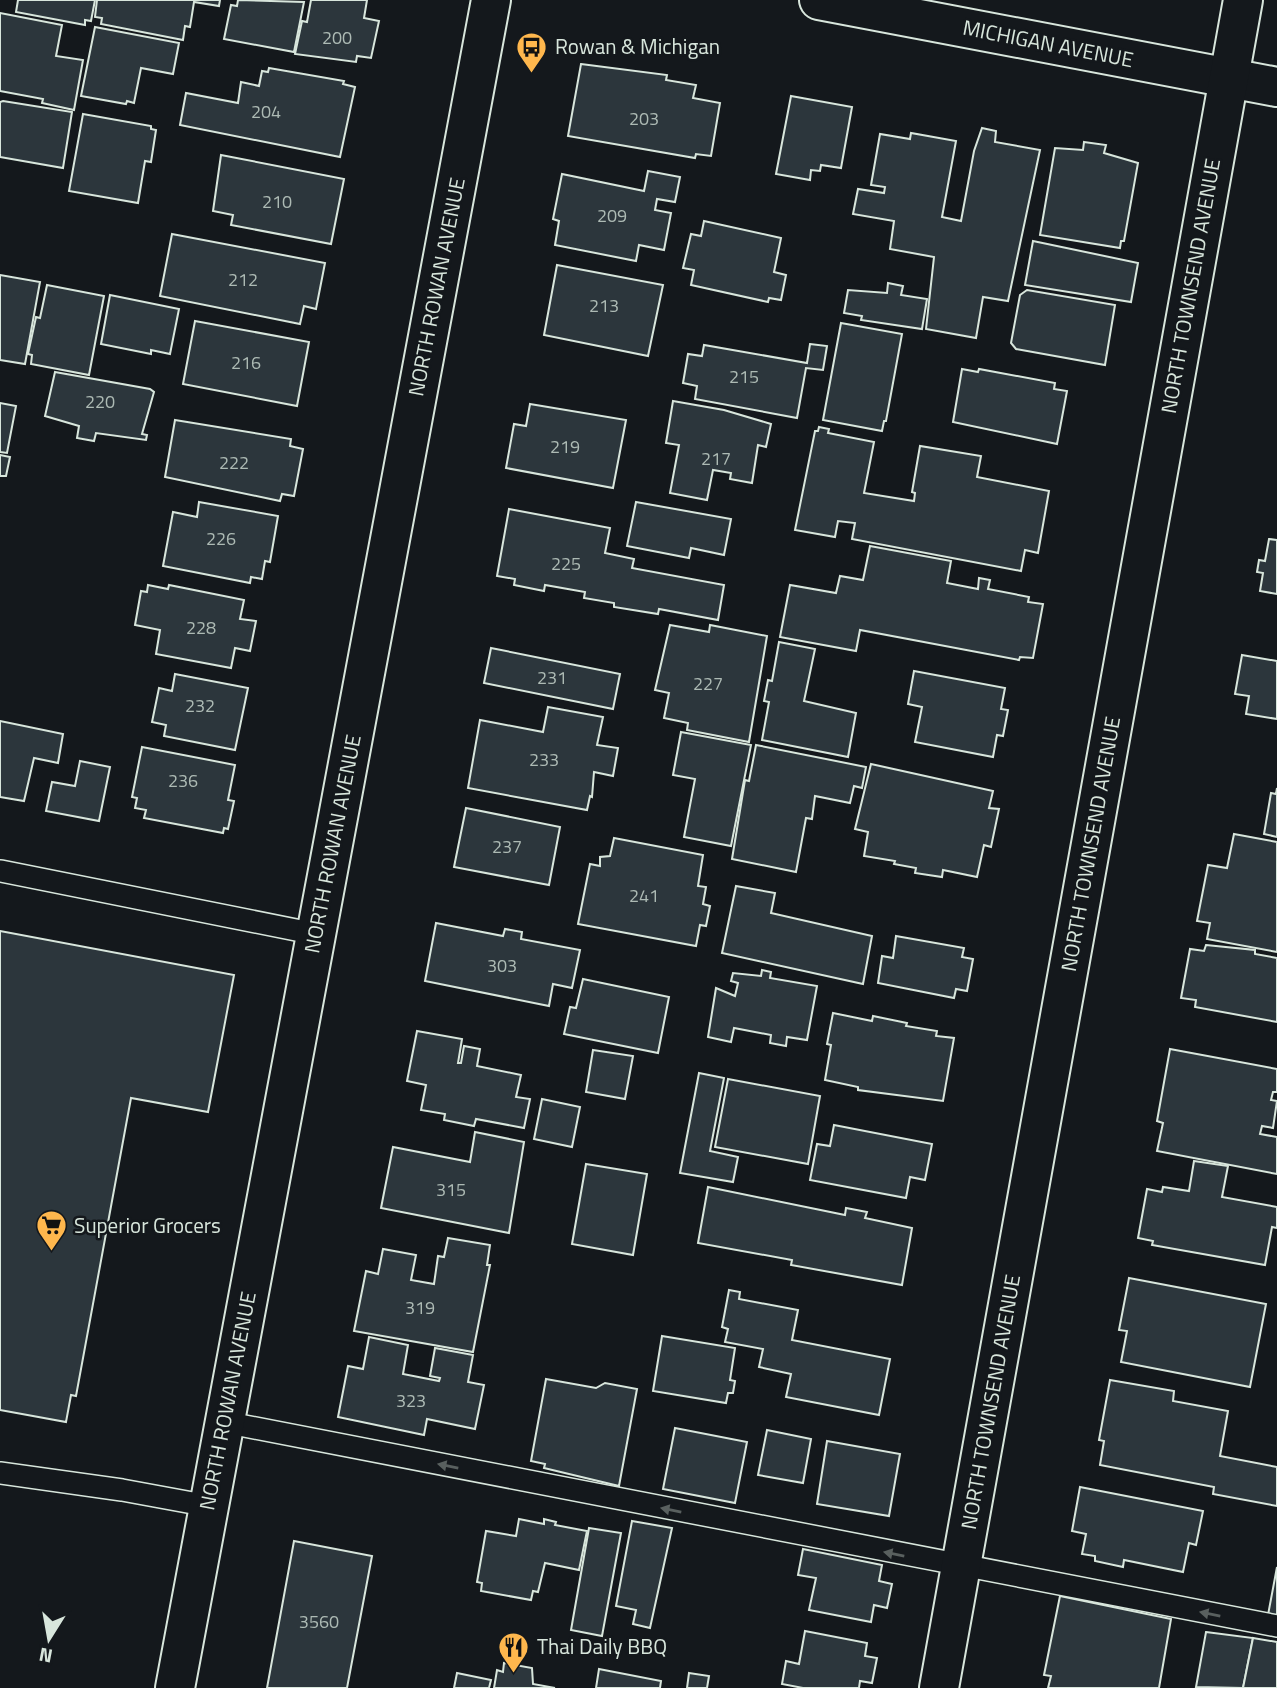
<svg xmlns="http://www.w3.org/2000/svg" width="1277" height="1688" viewBox="0 0 1277 1688" font-family="'Titillium Web',sans-serif">
	<style>
		.building { fill: #2c363c; stroke: #d8e6dc; stroke-width: 2 }
		.lines { fill: none; stroke-linecap: round; stroke-linejoin: round }
		.lane-casing { stroke: #d8e6dc; stroke-width: 24 }
		.street-casing { stroke: #d8e6dc; stroke-width: 42 }
		.secondary-casing { stroke: #d8e6dc; stroke-width: 42 }
		.lane { stroke: #14181c; stroke-width: 21 }
		.street { stroke: #14181c; stroke-width: 38 }
		.secondary { stroke: #14181c; stroke-width: 38 }
		.oneway { fill: #59605f }
		.labels { text-anchor: middle; stroke-width: 5; stroke-linejoin: round; paint-order: stroke }
		.number-label { font-size: 18px; fill: #adbab4 }
		.street-label { font-size: 21px; fill: #d8e6dc; stroke: #14181c }
		.poi-label { font-size: 21px; fill: #d8e6dc; stroke: #14181c; text-anchor: start }
	</style>
	<rect width="100%" height="100%" fill="#14181c"/>
	<g class="building">
		<path d="M18 0H95L91 21 85 20V25L16 12Z"/>
		<path d="M97 0H220L219 6 194 2 190 27 185 26 183 40 101 24 102 18 95 17Z"/>
		<path d="M238 0 304 2 294 52 224 39 231 5 237 6Z"/>
		<path d="M311 0H367L364 18 379 21 371 58 357 56 356 62 295 54 302 21 307 22Z"/>
		<path d="M0 13 62 25 56 56 83 60 74 110 42 103 43 99 0 91Z"/>
		<path d="M95 27 179 43 173 74 141 68 134 103 127 101 126 104 81 96Z"/>
		<path d="M581 64 667 75 666 80 696 85 693 98 720 103 711 156 696 154 695 158 568 136Z"/>
		<path d="M269 68 344 81 343 84 355 87 340 157 180 125 186 93 238 103 241 82 259 86 262 71 268 72Z"/>
		<path d="M791 96 852 107 841 168 821 165 820 171 811 170 810 180 776 174Z"/>
		<path d="M3 101 72 112 63 168 0 157V102Z"/>
		<path d="M83 114 151 126V129L156 130 151 162 145 161 138 203 69 191Z"/>
		<path d="M982 128 996 131 995 142 1040 150 1008 301 983 297 976 338 926 329 934 257 890 249 894 221 853 214 858 189 884 193 885 187 871 185 880 134 910 139 911 133 956 141 942 217 961 221 974 151Z"/>
		<path d="M1084 142 1106 145 1104 153 1138 163 1124 241H1121L1120 248 1040 235 1055 148 1083 150Z"/>
		<path d="M221 155 344 179 331 244 231 225 233 215 213 211Z"/>
		<path d="M648 171 680 177 675 202 657 199 655 210 671 213 664 250 639 245 636 261 555 245 559 221 553 219 562 174 644 191Z"/>
		<path d="M704 221 781 238 774 272 786 275 781 300 769 298 768 302 691 285 694 270 683 268 691 234 701 236Z"/>
		<path d="M172 234 325 263 316 309 304 306 300 324 160 296Z"/>
		<path d="M1033 241 1138 263 1131 302 1025 285Z"/>
		<path d="M557 265 663 285 648 356 544 335Z"/>
		<path d="M0 275 40 282 25 364 0 360Z"/>
		<path d="M888 283 903 286 901 295 927 299 922 329 861 320 862 316 844 313 848 290 887 293Z"/>
		<path d="M47 285 104 296 89 375 31 364 32 355 28 354 36 317 40 318Z"/>
		<path d="M1027 290 1115 305 1105 365 1016 349 1011 343 1020 295Z"/>
		<path d="M110 295 179 309 170 354 151 350V354L101 344Z"/>
		<path d="M195 321 309 342 297 406 183 384Z"/>
		<path d="M841 323 902 334 886 421H884L882 431 823 420Z"/>
		<path d="M810 344 827 346 823 370 806 368 797 418 695 399 697 386 683 383 688 354 702 356 704 345 807 363Z"/>
		<path d="M962 369 978 372 979 369 1055 383 1054 389 1067 391 1057 444 953 422Z"/>
		<path d="M55 372 150 389 154 392 142 434 147 435 146 440 96 433 94 441 77 438 79 426 45 416Z"/>
		<path d="M673 401 724 410 771 424 766 447 758 445 752 483 730 479 731 473 713 470 707 500 670 493 679 445 666 443Z"/>
		<path d="M0 403 16 406 7 453 0 452Z"/>
		<path d="M530 404 626 420 613 488 506 468 514 424 526 426Z"/>
		<path d="M175 420 291 439 290 446 303 449 294 496 282 494 280 501 165 477Z"/>
		<path d="M819 427 829 429 828 433 874 442 864 493 914 501 915 493 912 492 920 446 981 456 977 477 1049 491 1038 553 1025 550 1021 571 852 539 855 523 838 521 835 537 795 530 815 431H818Z"/>
		<path d="M0 455 10 457 6 476H0Z"/>
		<path d="M199 502 278 516 270 562 265 561 262 579 251 577 250 583 163 566 173 512 197 517Z"/>
		<path d="M636 502 731 519 724 555 691 548 689 558 627 546Z"/>
		<path d="M509 509 610 528 605 553 634 559 632 568 724 585 718 620 659 609 658 614 614 607V603L584 598 585 592 545 585 544 591 514 585 515 579 497 576Z"/>
		<path d="M1269 539 1277 540V594L1260 591 1263 573 1257 572 1259 560 1265 561Z"/>
		<path d="M870 546 951 561 947 583 978 589 979 578 990 580 988 589 1029 597 1028 602 1043 604 1033 658 1020 657 1019 660 860 630 856 651 780 637 790 585 836 593 840 576 863 580Z"/>
		<path d="M148 585 168 589 169 585 244 600 240 619 256 621 250 651 235 648 231 668 156 654 160 630 135 625 141 591 147 592Z"/>
		<path d="M670 625 709 632 710 625 767 636 749 742 687 730 688 723 664 718 669 693 655 690Z"/>
		<path d="M779 642 815 649 804 701 856 713 848 757 762 740 769 702 764 701 768 680 772 681Z"/>
		<path d="M491 648 620 674 613 709 484 683Z"/>
		<path d="M1242 655 1277 661V719L1246 714 1249 696 1235 694Z"/>
		<path d="M914 671 1005 688 1001 709 1008 710 1003 736 997 735 993 757 915 742 922 707 908 704Z"/>
		<path d="M175 674 248 688 235 750 164 736 166 725 152 722 159 688 172 691Z"/>
		<path d="M548 707 603 717 597 745 618 748 613 776 594 772 592 797 590 796 587 810 468 788 480 720 543 732Z"/>
		<path d="M0 721 63 734 58 763 34 758 24 801 0 797Z"/>
		<path d="M681 732 751 745 731 846 684 837 695 779 673 775Z"/>
		<path d="M756 745 866 767 862 788 854 786 850 803 815 796 812 819 806 818 796 872 732 859 745 780 749 781Z"/>
		<path d="M142 747 235 765 228 800 234 801 228 829 224 828 223 833 144 818 146 810 135 808 137 798 132 797Z"/>
		<path d="M80 761 110 767 99 821 46 811 52 782 75 786Z"/>
		<path d="M871 764 993 791 989 808 999 809 991 847 984 845 977 877 943 870 942 877 915 873 916 868 894 864 895 861 864 856 868 832 855 829Z"/>
		<path d="M1277 788V837L1264 834 1271 793 1276 794Z"/>
		<path d="M466 808 560 827 549 885 454 867Z"/>
		<path d="M1234 834 1277 842V952L1207 939 1210 923 1197 921 1208 865 1227 868Z"/>
		<path d="M614 838 703 855 698 886 706 887 703 904 710 906 706 926 700 925 696 946 578 924 590 864 600 866V857L610 856Z"/>
		<path d="M736 886 775 893 771 913 872 936 863 984 722 953Z"/>
		<path d="M436 923 503 936 505 929 522 932 521 939 580 950 572 988 553 984 549 1006 425 981Z"/>
		<path d="M0 931 234 975 208 1112 131 1098 76 1396 71 1395 66 1422 0 1410Z"/>
		<path d="M896 936 964 948 962 957 973 959 967 991 956 989 954 998 878 983 882 956 893 958Z"/>
		<path d="M1206 945 1255 950V954L1277 958V1022L1195 1007 1196 1000 1181 998 1190 949 1204 951Z"/>
		<path d="M762 970 771 972 770 978 817 986 807 1040 787 1037 786 1046 770 1043 771 1035 734 1028 731 1042 708 1037 716 988 735 996 738 983 731 981 733 973 761 976Z"/>
		<path d="M583 979 669 997 658 1053 564 1034 570 1007 576 1008Z"/>
		<path d="M833 1013 872 1021 873 1016 907 1023 906 1026 937 1031 936 1036 954 1038 943 1101 858 1090V1087L825 1080 831 1045 827 1044Z"/>
		<path d="M417 1031 462 1039 458 1063H461L464 1046 480 1049 477 1066 521 1075 516 1097 530 1099 524 1128 476 1119 474 1126 444 1120 445 1114 421 1110 426 1085 407 1081Z"/>
		<path d="M1170 1049 1277 1069V1092H1273L1271 1100 1277 1101 1273 1128 1262 1126 1260 1134 1277 1137V1174L1157 1151 1163 1123 1157 1121Z"/>
		<path d="M593 1050 633 1056 625 1099 586 1092Z"/>
		<path d="M699 1073 724 1078 710 1151 738 1157 733 1182 680 1173Z"/>
		<path d="M728 1079 820 1096 808 1164 715 1147Z"/>
		<path d="M542 1099 580 1107 572 1147 534 1139Z"/>
		<path d="M834 1125 932 1144 925 1180 910 1177 906 1198 810 1180 817 1144 830 1146Z"/>
		<path d="M475 1132 524 1142 509 1233 381 1208 393 1147 470 1162Z"/>
		<path d="M1194 1161 1228 1166 1222 1197 1277 1207V1228L1272 1227 1265 1265 1152 1245 1153 1241 1138 1238 1147 1189 1162 1192 1163 1187 1189 1191Z"/>
		<path d="M586 1164 647 1174 633 1255 572 1244Z"/>
		<path d="M708 1187 845 1215 846 1208 867 1212 865 1218 912 1228 902 1285 791 1265 792 1260 698 1243Z"/>
		<path d="M448 1238 490 1245 487 1265H490L473 1352 354 1331 366 1271 378 1274 383 1249 416 1255 411 1280 434 1284 438 1256 444 1257Z"/>
		<path d="M1129 1278 1266 1304 1250 1387 1121 1362 1127 1331 1119 1330Z"/>
		<path d="M729 1290 740 1292 739 1299 798 1310 792 1340 890 1359 879 1415 786 1397 791 1374 759 1367 763 1349 725 1342 728 1329 722 1327Z"/>
		<path d="M662 1336 735 1348 730 1380 735 1381 733 1393H728L726 1403 653 1391Z"/>
		<path d="M369 1337 408 1345 403 1374 439 1381 440 1378 430 1376 435 1348 473 1355 468 1382 484 1385 475 1429 427 1419 424 1435 338 1417 348 1366 363 1369Z"/>
		<path d="M546 1379 596 1388 605 1383 637 1389 619 1486 544 1468 545 1464 531 1461Z"/>
		<path d="M1110 1380 1174 1391 1173 1401 1228 1411 1220 1456 1277 1467V1506L1213 1494 1214 1487 1100 1465 1104 1441 1099 1440Z"/>
		<path d="M675 1428 747 1442 735 1503 663 1489Z"/>
		<path d="M767 1430 811 1439 803 1483 758 1475Z"/>
		<path d="M827 1441 900 1454 889 1516 817 1504Z"/>
		<path d="M1080 1487 1203 1511 1196 1545 1189 1543 1183 1572 1124 1560 1123 1567 1095 1561V1556L1082 1554 1086 1534 1072 1531Z"/>
		<path d="M519 1519 544 1524V1519L556 1522 555 1525 587 1531 579 1570 545 1563 538 1592 533 1591 531 1600 481 1591 482 1583 477 1582 486 1531 516 1536Z"/>
		<path d="M632 1521 672 1528 650 1628 633 1624 636 1610 616 1606Z"/>
		<path d="M589 1528 621 1533 602 1636 571 1630Z"/>
		<path d="M294 1541 372 1556 347 1688H267Z"/>
		<path d="M803 1549 882 1565 879 1581 892 1584 887 1608 874 1605 871 1622 809 1610 816 1578 798 1575Z"/>
		<path d="M1277 1567V1617L1268 1615Z"/>
		<path d="M1060 1596 1171 1619 1159 1688H1048L1051 1676 1044 1675Z"/>
		<path d="M805 1631 867 1643 865 1656 877 1658 872 1683 860 1681 859 1688H803L782 1684 786 1661 799 1664Z"/>
		<path d="M1206 1632 1253 1638 1243 1688 1196 1687Z"/>
		<path d="M1253 1638 1277 1642V1688H1243Z"/>
		<path d="M504 1663 532 1668 533 1684 555 1688H494L497 1670 503 1672Z"/>
		<path d="M599 1669 661 1681 660 1688H596Z"/>
		<path d="M457 1673 491 1680 489 1688H454Z"/>
		<path d="M689 1673 709 1676 707 1688H687Z"/>
	</g>
	<g class="lines">
		<defs>
			<g id="lane">
				<path d="M1 871 316 934"/>
				<path d="M224 1422 1277 1626"/>
				<path d="M0 1473 122 1490 209 1506"/>
			</g>
			<g id="street">
				<path d="M819 0 1277 87"/>
				<path d="M939 1688 1243 0"/>
			</g>
			<path id="secondary" d="M175 1688 491 0"/>
		</defs>
		<use href="#lane" class="lane-casing"/>
		<use href="#street" class="street-casing"/>
		<use href="#secondary" class="secondary-casing"/>
		<use href="#lane" class="lane"/>
		<use href="#street" class="street"/>
		<use href="#secondary" class="secondary"/>
	</g>
	<defs><path id="oneway-solid" d="M-6-.8H1V-3.2L6.5 0L1 3.2V.8H-6Z" transform="scale(1.75)"/></defs>
	<g class="oneway">
		<use href="#oneway-solid" transform="translate(448 1466) rotate(-169)"/>
		<use href="#oneway-solid" transform="translate(671 1510) rotate(-169)"/>
		<use href="#oneway-solid" transform="translate(894 1554) rotate(-169)"/>
		<use href="#oneway-solid" transform="translate(1210 1614) rotate(-169)"/>
	</g>
	<defs>
		<symbol id="bus-pin" viewBox="-11 -11 22 30"><path d="M0 17L-7.5 6A9.5 9.5 0 1 1 7.5 6Z" fill="#ffb74d" stroke="#14181c"/><path d="M-5-6H5V4H4V6H2V4H-2V6H-4V4H-5ZM-3.5-4V0h7V-4ZM-3.5 1.2v1.5H-2V1.2ZM2 1.2v1.5H3.5V1.2Z" fill="#111"/></symbol>
		<symbol id="supermarket-pin" viewBox="-11 -11 22 30"><path d="M0 17L-7.5 6A9.5 9.5 0 1 1 7.5 6Z" fill="#ffb74d" stroke="#14181c"/><path d="M-6-5.5h2.5l.6 2H6L4.5 2H-2.5L-4.4-4H-6ZM-1.5 3.2a1.3 1.3 0 1 0 .1 0ZM3 3.2a1.3 1.3 0 1 0 .1 0Z" fill="#111"/></symbol>
		<symbol id="restaurant-pin" viewBox="-11 -11 22 30"><path d="M0 17L-7.5 6A9.5 9.5 0 1 1 7.5 6Z" fill="#ffb74d" stroke="#14181c"/><path d="M-5-6h1v4h1v-4h1v4h1v-4h1v5L-1.5 .5V6h-2V.5L-5-1ZM5-6V6H3V1.5H1.5Q1.5-4 5-6Z" fill="#111"/></symbol>
	</defs>
	<g fill-rule="evenodd">
		<use href="#bus-pin" x="514" y="30" width="35" height="47"/>
		<use href="#supermarket-pin" x="34" y="1208" width="35" height="47"/>
		<use href="#restaurant-pin" x="496" y="1630" width="35" height="47"/>
	</g>
	<g class="labels">
		<g class="number-label">
			<text x="337" y="44">200</text>
			<text x="266" y="118">204</text>
			<text x="644" y="125">203</text>
			<text x="277" y="208">210</text>
			<text x="612" y="222">209</text>
			<text x="243" y="286">212</text>
			<text x="604" y="312">213</text>
			<text x="246" y="369">216</text>
			<text x="744" y="383">215</text>
			<text x="100" y="408">220</text>
			<text x="565" y="453">219</text>
			<text x="716" y="465">217</text>
			<text x="234" y="469">222</text>
			<text x="221" y="545">226</text>
			<text x="566" y="570">225</text>
			<text x="201" y="634">228</text>
			<text x="552" y="684">231</text>
			<text x="708" y="690">227</text>
			<text x="200" y="712">232</text>
			<text x="544" y="766">233</text>
			<text x="183" y="787">236</text>
			<text x="507" y="853">237</text>
			<text x="644" y="902">241</text>
			<text x="502" y="972">303</text>
			<text x="451" y="1196">315</text>
			<text x="420" y="1314">319</text>
			<text x="411" y="1407">323</text>
			<text x="319" y="1628">3560</text>
		</g>
		<g class="street-label">
			<text transform="translate(1048 44) rotate(11)" y="7">MICHIGAN AVENUE</text>
			<text transform="translate(1191 286) rotate(-80)" y="7">NORTH TOWNSEND AVENUE</text>
			<text transform="translate(437 287) rotate(-79)" y="7">NORTH ROWAN AVENUE</text>
			<text transform="translate(333 844) rotate(-79)" y="7">NORTH ROWAN AVENUE</text>
			<text transform="translate(1091 844) rotate(-80)" y="7">NORTH TOWNSEND AVENUE</text>
			<text transform="translate(228 1401) rotate(-79)" y="7">NORTH ROWAN AVENUE</text>
			<text transform="translate(991 1402) rotate(-80)" y="7">NORTH TOWNSEND AVENUE</text>
		</g>
		<g class="poi-label">
			<text x="555" y="54">Rowan &amp; Michigan</text>
			<text x="74" y="1233">Superior Grocers</text>
			<text x="537" y="1654">Thai Daily BBQ</text>
		</g>
	</g>
	<g transform="translate(49 1639) rotate(191)" stroke="#14181c" stroke-width="5" paint-order="stroke">
	<path d="M0-5L12 26L0 18L-12 26Z" fill="#d8e6dc"/>
	<text y="-10" font-size="19" font-weight="bold" text-anchor="middle" fill="#d8e6dc">N</text>
	</g>
</svg>
